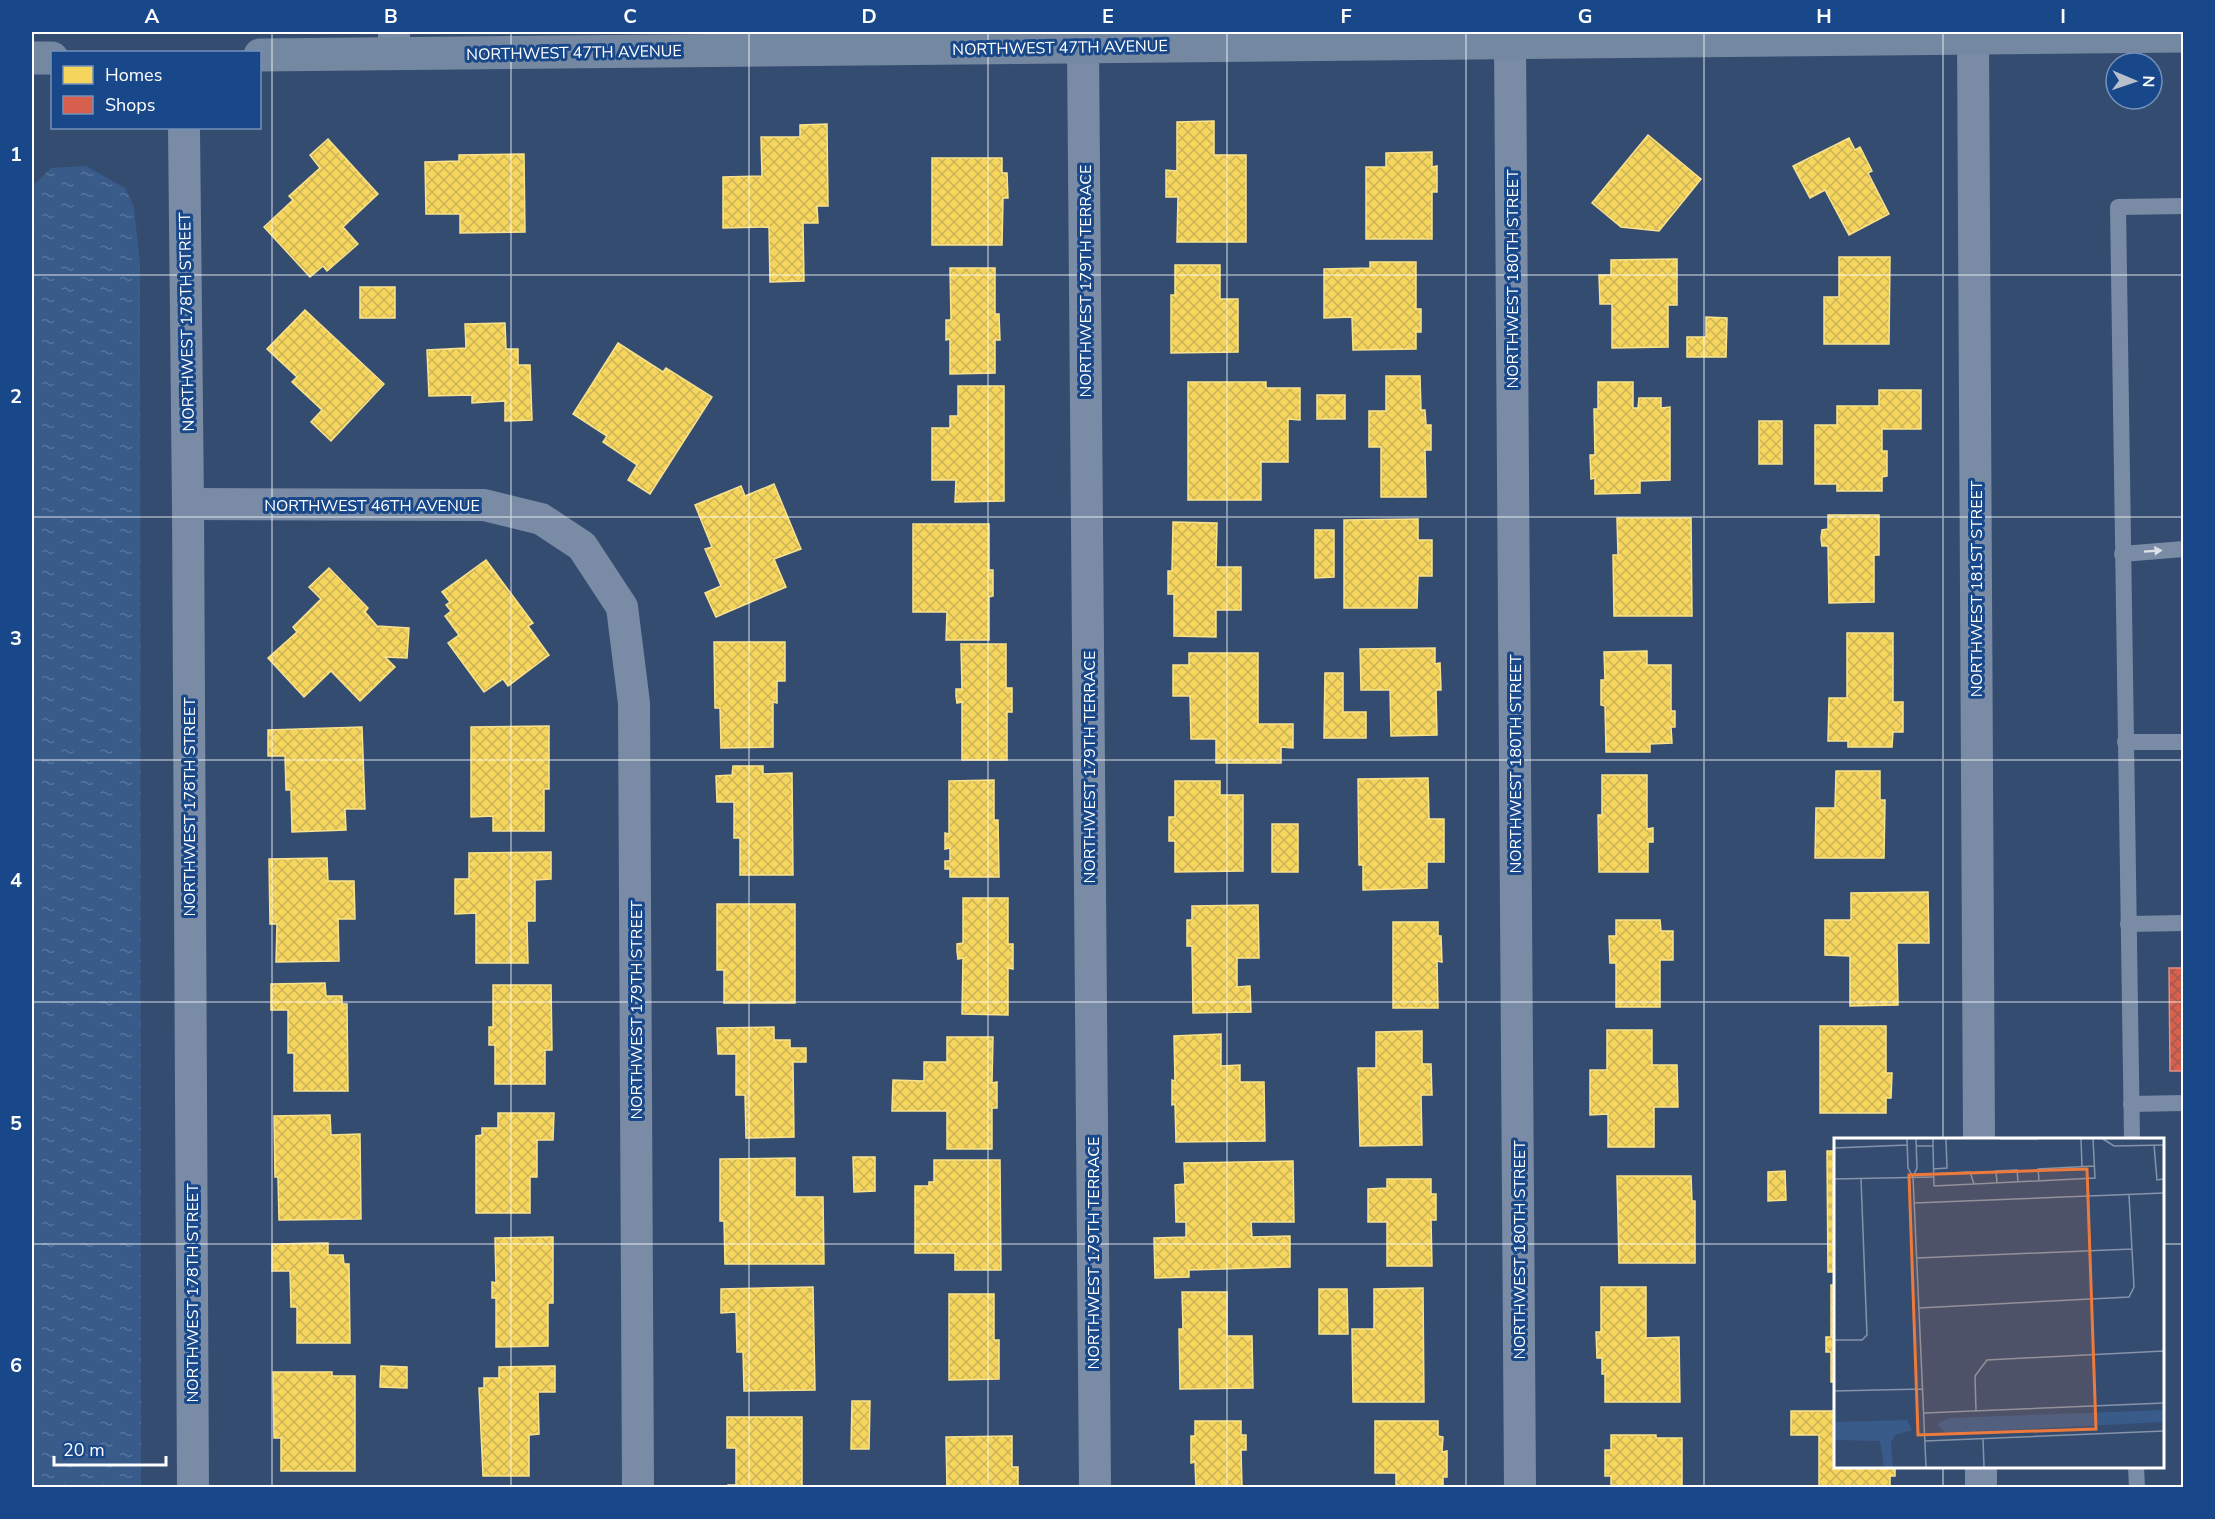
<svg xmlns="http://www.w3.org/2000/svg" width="2215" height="1519" viewBox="0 0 2215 1519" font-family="'Nunito Sans',sans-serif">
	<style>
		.water { fill: url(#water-ripples) }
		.homes { fill: url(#homes-cross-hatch); stroke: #f9e28d; stroke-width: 1.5 }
		.shops { fill: url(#shops-cross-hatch); stroke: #e29082; stroke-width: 1.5 }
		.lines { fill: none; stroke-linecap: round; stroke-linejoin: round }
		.service { stroke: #7a8ca5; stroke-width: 16 }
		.minor { stroke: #7a8ca5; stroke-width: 32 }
		.secondary { stroke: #7588a1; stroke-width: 33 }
		.oneway { fill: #dee2e8 }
		.grid { fill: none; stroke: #fff; stroke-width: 1.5; stroke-opacity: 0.55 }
		.labels { text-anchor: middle; stroke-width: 6; stroke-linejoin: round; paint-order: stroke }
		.street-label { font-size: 16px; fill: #fff; stroke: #19488a }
		.inset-road { fill: none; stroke: #8594a9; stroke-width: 1.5 }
		.view { fill: #ed7a3d; fill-opacity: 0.15; stroke: #ed7a3d; stroke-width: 3 }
		.inset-edge { fill: none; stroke: #fff; stroke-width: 3 }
		.neatline { fill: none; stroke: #fff; stroke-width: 2 }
		.grid-label { font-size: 20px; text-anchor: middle; font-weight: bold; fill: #fff }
	</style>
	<defs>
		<pattern id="water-ripples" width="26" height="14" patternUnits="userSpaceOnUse" patternTransform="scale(1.5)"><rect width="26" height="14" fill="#385b8a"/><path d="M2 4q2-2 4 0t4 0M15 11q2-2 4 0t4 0" fill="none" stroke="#56749c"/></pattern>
		<pattern id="homes-cross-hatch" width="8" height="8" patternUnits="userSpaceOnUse" patternTransform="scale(1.5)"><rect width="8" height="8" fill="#f6d55c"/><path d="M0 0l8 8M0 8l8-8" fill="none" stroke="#ccb358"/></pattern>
		<pattern id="shops-cross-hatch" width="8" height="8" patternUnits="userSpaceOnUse" patternTransform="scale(1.5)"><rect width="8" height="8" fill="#d6604d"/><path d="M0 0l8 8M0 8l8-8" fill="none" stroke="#a6594d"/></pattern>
	</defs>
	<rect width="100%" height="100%" fill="#334c70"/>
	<path class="water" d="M86 166 125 188 134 207 140 265 141 1487 32 1488V187L51 168Z"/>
	<g class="homes">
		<path d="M1214 121V155H1246V242H1177L1178 197H1166V170L1177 171V122Z"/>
		<path d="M827 124 828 206H817L818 223H803L804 281 770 282 769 227 723 228V177L762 176 761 137H800V125Z"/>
		<path d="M1648 135 1701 179 1659 231 1621 227 1592 203Z"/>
		<path d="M1849 138 1855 150 1860 147 1872 171 1868 173 1889 214 1849 235 1825 190 1810 198 1793 166Z"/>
		<path d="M328 139 378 194 343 227 358 244 327 271 323 266 310 277 264 227 293 200 289 196 320 168 310 155Z"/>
		<path d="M1432 152V167L1437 166V192H1432V239H1366V167H1386V153Z"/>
		<path d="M524 154 525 232 460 233V214H426L425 162 459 161V155Z"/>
		<path d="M932 158H1002V173H1007L1008 198H1003L1002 245H932Z"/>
		<path d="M1839 257H1890L1889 344H1824V297H1839Z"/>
		<path d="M1677 259V305H1668V347L1612 348V304H1600L1599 275H1611V260Z"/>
		<path d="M1370 262H1416V309H1421V332H1416V349L1353 350 1352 317 1324 318V269L1370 268Z"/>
		<path d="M1175 265H1220V299H1238V352L1171 353V295H1175Z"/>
		<path d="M950 268H995V314H999L1000 340H995V373L950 374V339L946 340V320H951Z"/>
		<rect x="360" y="287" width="35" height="31"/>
		<path d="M305 310 384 384 331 441 311 422 322 410 292 382 297 377 267 349Z"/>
		<path d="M1706 317 1727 318 1726 357H1687V337H1706Z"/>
		<path d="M505 323 506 349H518V365H530L532 420 505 421V401L472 403V395L429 396 427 350 466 348 465 324Z"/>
		<path d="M618 343 663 372 666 368 712 397 650 494 628 480 637 465 603 442 607 436 573 414Z"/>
		<path d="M1386 376H1420L1421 410H1425L1426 425H1431V450H1425L1426 497H1381V447H1369V411H1386Z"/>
		<path d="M1188 382H1266V388H1300V420L1288 419V462H1261V500H1188Z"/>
		<path d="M1598 382H1633V408H1638L1639 398H1661V408L1670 407V480L1640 481V493L1595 494V478L1591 479 1590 455H1595L1594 409H1598Z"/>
		<path d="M958 386H1004V501L955 502 956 480H932V428H950V416H958Z"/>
		<path d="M1879 390H1921V429H1882V451H1887V476L1882 477V491H1837V484H1815V425H1837V406H1879Z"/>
		<rect x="1317" y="395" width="28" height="24"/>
		<rect x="1759" y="421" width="23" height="43"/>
		<path d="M774 484 801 549 774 559 786 587 716 617 705 593 721 586 705 549 712 547 695 505 741 486 745 496Z"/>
		<path d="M1828 515H1879V555H1874V602L1829 603 1828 546H1822L1821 538 1822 530 1828 529Z"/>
		<path d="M1617 518H1691L1692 616H1614L1613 555H1618Z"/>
		<path d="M1418 519V540H1432V576H1418L1417 608H1344V520Z"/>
		<path d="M1173 522 1217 523 1216 567H1241V610H1216V637L1174 636V594H1168V571H1172Z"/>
		<path d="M913 524H989V570H993V596L989 597V640H946L947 612H913Z"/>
		<path d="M1315 530H1334V577L1315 578Z"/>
		<path d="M486 560 533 623 528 626 549 655 508 686 503 679 484 692 448 643 459 635 445 616 451 611 446 605 450 602 442 592Z"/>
		<path d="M329 568 368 608 365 612 377 626 409 628 407 658 385 657 395 667 360 701 331 671 304 697 268 658 297 632 293 627 321 599 309 587Z"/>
		<path d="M1847 633H1893V702H1903V732H1893L1892 747H1848V741H1828L1829 698H1847Z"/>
		<path d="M714 642H785V681H777V703L773 702V747L721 748 720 708H715Z"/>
		<path d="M961 644H1006V688H1012V712H1007V760H962V702L957 703 956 696V689H962Z"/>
		<path d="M1435 648V664L1440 663 1441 690H1436L1437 735 1391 736 1390 690H1361L1360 649Z"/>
		<path d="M1647 651V665H1671V711H1675V727H1671L1672 743 1650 744V752H1606L1605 706 1601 705V680H1605L1604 652Z"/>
		<path d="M1189 653H1258V724H1293V748L1281 747V763H1216V739H1191L1190 696H1173V665H1189Z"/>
		<path d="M1325 673H1343V712H1366V738H1324Z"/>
		<path d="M549 726V789H544V831H493V816L471 817V727Z"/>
		<path d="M362 727 365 809H345L346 830 292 832 291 790H286L285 756H268V730Z"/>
		<path d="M733 766H763V774L792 773 793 875H740V838H734V802H717L716 776 732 775Z"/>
		<path d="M1836 771H1880V800H1885L1884 858H1815L1816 808H1835Z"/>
		<path d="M1602 775H1647V829L1653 828V842H1648V872H1599L1598 815H1602Z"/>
		<path d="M1428 778 1429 819H1444V862H1427V888L1363 890V865H1359L1358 779Z"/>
		<path d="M994 780V820H998L999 877H950V869H945V861H950V848L945 849V833L949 834V781Z"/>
		<path d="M1175 781H1220V795H1243V871L1175 872V841H1169V817H1175Z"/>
		<rect x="1272" y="824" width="26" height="48"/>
		<path d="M551 852V879L535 880V921H527L528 963H476V913L455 914V879H469V853Z"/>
		<path d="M327 858 328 881H354L355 919H338L339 961 276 962 277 924H270L269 859Z"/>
		<path d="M1928 892 1929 943H1897L1898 1005 1850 1006V956L1825 955V920H1851V893Z"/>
		<path d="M963 898H1008V944H1013V969L1008 968V1015L962 1014 963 958 958 959 957 951V944L963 943Z"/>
		<path d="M717 904H795V1003H724V970H717Z"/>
		<path d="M1258 905 1259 958H1237V987L1250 986 1251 1012 1193 1013 1192 946H1187V920H1192V906Z"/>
		<path d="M1616 920H1660L1661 931H1673V960H1660V1007H1616V963H1610L1609 936H1616Z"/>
		<path d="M1393 922H1438V936H1441L1442 962 1437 961 1438 1008H1393Z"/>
		<path d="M325 983 326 996H342V1004H347L348 1091H294V1053H288V1010H271V984Z"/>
		<path d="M493 985H551L552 1050H545V1084H495V1045H489V1027H493Z"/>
		<path d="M1820 1026H1886V1073H1892L1891 1098H1886V1113H1820Z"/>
		<path d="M774 1027V1040H790V1048H806V1062H793L794 1137 746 1138 745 1095H736V1054H718L717 1028Z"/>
		<path d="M1607 1030H1652V1065H1677L1678 1107H1654V1147H1608V1114L1590 1115V1070H1607Z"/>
		<path d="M1422 1031V1064H1431L1432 1095H1421L1422 1145 1360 1146 1358 1068H1376V1032Z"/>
		<path d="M1221 1034V1066L1240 1065V1082H1264L1265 1141 1176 1142 1175 1104 1172 1105V1080L1175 1081 1174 1036Z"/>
		<path d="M947 1037H993L992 1083 997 1082V1108H992V1149H947V1111H892L893 1080 924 1081V1062H947Z"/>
		<path d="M498 1113H554L553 1140H537V1177H530V1213H476V1136L482 1135V1128H498Z"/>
		<path d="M330 1115 331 1135 360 1134 361 1219 279 1220 278 1177H275L274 1116Z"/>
		<path d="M1827 1151H1836V1272H1828Z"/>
		<path d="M853 1157H875V1191L854 1192Z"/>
		<path d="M795 1158V1197H823L824 1264H725L724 1221H720V1159Z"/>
		<path d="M934 1160H1000L1001 1270H955V1253H915V1186H929V1182H934Z"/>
		<path d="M1293 1161 1294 1222H1251L1252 1237 1290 1236V1267L1189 1270V1277L1155 1278 1154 1238 1186 1237V1222H1176L1175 1185 1185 1184 1184 1163Z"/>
		<path d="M1785 1171 1786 1200 1768 1201V1172Z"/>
		<path d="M1617 1176H1691L1692 1201H1695V1263H1619Z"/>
		<path d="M1387 1179H1431V1194H1436V1220H1431L1432 1266H1387V1222H1368V1189L1387 1188Z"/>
		<path d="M553 1237V1303H548V1346L496 1347V1298H492V1282L496 1283 495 1238Z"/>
		<path d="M328 1243V1255H343L344 1264H349L350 1343H297V1307H291L290 1271H272V1244Z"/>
		<path d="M1831 1285H1836V1382H1831V1352H1826V1337H1831Z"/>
		<path d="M813 1287 815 1390 744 1391 743 1352H737L736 1312 721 1313V1289Z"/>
		<path d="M1601 1287H1646V1338L1679 1337 1680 1402H1605V1374H1602V1358H1597L1596 1332H1601Z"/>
		<path d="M1423 1288 1424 1402H1353L1352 1329H1374V1289Z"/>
		<path d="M1319 1289H1347L1348 1334H1319Z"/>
		<path d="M1182 1292H1227V1336H1252L1253 1388 1180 1389 1179 1329H1183Z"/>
		<path d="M949 1294H994V1340H999V1379L949 1380Z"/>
		<path d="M381 1366 407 1367V1388L380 1387Z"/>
		<path d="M555 1366V1392H538L539 1434 529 1435V1476H483L479 1388H484V1378H499V1367Z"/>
		<path d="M273 1372H332V1376H355V1471H281V1438H274Z"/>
		<path d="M852 1401H870L869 1449H851Z"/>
		<path d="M1791 1411H1836V1466H1895V1476H1890V1488H1819V1435H1791Z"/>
		<path d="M727 1417H802V1486L810 1488H728V1485H736V1448H727Z"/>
		<path d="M1195 1421H1241V1435H1246V1450H1241L1242 1488H1196L1195 1462 1191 1463V1436H1195Z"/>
		<path d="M1375 1421H1438V1436L1443 1437 1442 1452 1447 1451V1477H1443V1488H1396V1473H1375Z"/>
		<path d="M1611 1435H1656V1438H1682V1488H1611V1476H1605V1450H1611Z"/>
		<path d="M1012 1436V1467H1018V1488H947L946 1437Z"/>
	</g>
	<path class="shops" d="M2169 968H2184V1071H2170Z"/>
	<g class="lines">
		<g class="service">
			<path d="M2122 554 2184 549"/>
			<path d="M2125 742H2184"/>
			<path d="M2128 924 2184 923"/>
			<path d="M2131 1104 2184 1103"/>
			<path d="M2132 1140 2118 207 2184 206"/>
			<path d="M2136 1466 2137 1488"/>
		</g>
		<g class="minor">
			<path d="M1973 38 1979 1140"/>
			<path d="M1510 41 1520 1488"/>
			<path d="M1083 47 1095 1488"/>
			<path d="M394 54V32"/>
			<path d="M184 128 188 504 193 1488"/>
			<path d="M188 504 484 505 541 519 582 546 622 607 634 703 638 1488"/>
			<path d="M1981 1466V1488"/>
		</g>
		<g class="secondary">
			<path d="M260 55 2184 36"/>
			<path d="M32 58H52"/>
		</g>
	</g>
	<defs><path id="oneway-solid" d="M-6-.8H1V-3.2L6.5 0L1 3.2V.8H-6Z" transform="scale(1.5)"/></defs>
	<use class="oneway" href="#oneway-solid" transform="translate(2153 551) rotate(-4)"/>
	<path class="grid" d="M272 32V1488M511 32V1488M749 32V1488M988 32V1488M1227 32V1488M1466 32V1488M1704 32V1488M1943 32V1140M32 275H2184M32 517H2184M32 760H2184M32 1002H2184M32 1244H1836M2162 1244H2184M1943 1466V1488"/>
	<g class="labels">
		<g class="street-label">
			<text transform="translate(1060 47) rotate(-1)" y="6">NORTHWEST 47TH AVENUE</text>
			<text transform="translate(574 52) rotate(-1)" y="6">NORTHWEST 47TH AVENUE</text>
			<text transform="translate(1512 279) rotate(-90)" y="6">NORTHWEST 180TH STREET</text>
			<text transform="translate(1085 281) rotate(-90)" y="6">NORTHWEST 179TH TERRACE</text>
			<text transform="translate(186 322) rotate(-91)" y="6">NORTHWEST 178TH STREET</text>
			<text x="372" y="511">NORTHWEST 46TH AVENUE</text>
			<text transform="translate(1976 589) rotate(-90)" y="6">NORTHWEST 181ST STREET</text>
			<text transform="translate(1515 764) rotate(-90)" y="6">NORTHWEST 180TH STREET</text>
			<text transform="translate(1089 767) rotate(-90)" y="6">NORTHWEST 179TH TERRACE</text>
			<text transform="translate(189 807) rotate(-90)" y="6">NORTHWEST 178TH STREET</text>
			<text transform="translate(636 1010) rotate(-90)" y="6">NORTHWEST 179TH STREET</text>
			<text transform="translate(1519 1250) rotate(-90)" y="6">NORTHWEST 180TH STREET</text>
			<text transform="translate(1093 1253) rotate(-90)" y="6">NORTHWEST 179TH TERRACE</text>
			<text transform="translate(192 1293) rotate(-90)" y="6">NORTHWEST 178TH STREET</text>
		</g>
	</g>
	<g transform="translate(1834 1138)">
		<rect width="330" height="330" fill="#334c70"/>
		<path d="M330 272V284L112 295 103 286 115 280ZM73 282 78 292 61 297 57 305 59 329H50L46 303 0 302V284Z" fill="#385b8a"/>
		<path class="inset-road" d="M73 1 74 30 79 39M82 1 83 30 79 39 92 329M166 1H204M247 1 248 29M269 1 280 8 330 7M320 7 323 42 330 41M82 8H99V1M99 8 100 48 261 40 259 1M0 10 73 7M99 31 113 30 112 1M99 36 136 34 140 46M0 41 99 39M205 42 204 31 260 28M163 45 162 33 183 32 184 43M80 65 330 55M83 120 298 111M85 170 295 159 300 149 295 57M0 202H28L33 197 27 41M0 253 89 251M142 273 141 238 153 222 330 213M90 275 330 265M149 301 150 329M91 303 330 293"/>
		<path class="view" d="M253 31 262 291 84 297 75 37Z"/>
		<rect width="330" height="330" class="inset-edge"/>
	</g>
	<rect width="2215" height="1519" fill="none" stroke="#19488a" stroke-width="66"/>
	<rect x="51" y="51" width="210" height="78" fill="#19488a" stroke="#7591b9" stroke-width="1.5"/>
	<rect x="63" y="66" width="30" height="18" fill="#f6d55c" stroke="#7591b9" stroke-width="1.5"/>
	<text x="105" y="81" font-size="18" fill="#ffffff">Homes</text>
	<rect x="63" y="96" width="30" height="18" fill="#d6604d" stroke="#7591b9" stroke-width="1.5"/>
	<text x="105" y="111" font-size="18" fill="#ffffff">Shops</text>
	<g transform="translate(2134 81) rotate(92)"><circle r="28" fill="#19488a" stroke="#7591b9" stroke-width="1.5"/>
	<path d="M0-4.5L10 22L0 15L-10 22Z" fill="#b8c0cd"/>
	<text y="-9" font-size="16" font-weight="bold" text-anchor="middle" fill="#ffffff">N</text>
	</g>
	<path d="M54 1456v9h112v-9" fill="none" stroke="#ffffff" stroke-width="3"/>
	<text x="63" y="1456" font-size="18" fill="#ffffff" stroke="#19488a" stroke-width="4.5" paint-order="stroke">20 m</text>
	<rect x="33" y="33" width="2149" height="1453" class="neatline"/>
	<g class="grid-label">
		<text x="152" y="23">A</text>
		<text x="391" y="23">B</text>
		<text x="630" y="23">C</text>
		<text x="869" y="23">D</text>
		<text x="1108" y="23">E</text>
		<text x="1346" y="23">F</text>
		<text x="1585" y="23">G</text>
		<text x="1824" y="23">H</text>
		<text x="2063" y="23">I</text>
		<text x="16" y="161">1</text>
		<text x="16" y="403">2</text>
		<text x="16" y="645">3</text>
		<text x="16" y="887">4</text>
		<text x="16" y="1130">5</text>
		<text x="16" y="1372">6</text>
	</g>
</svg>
